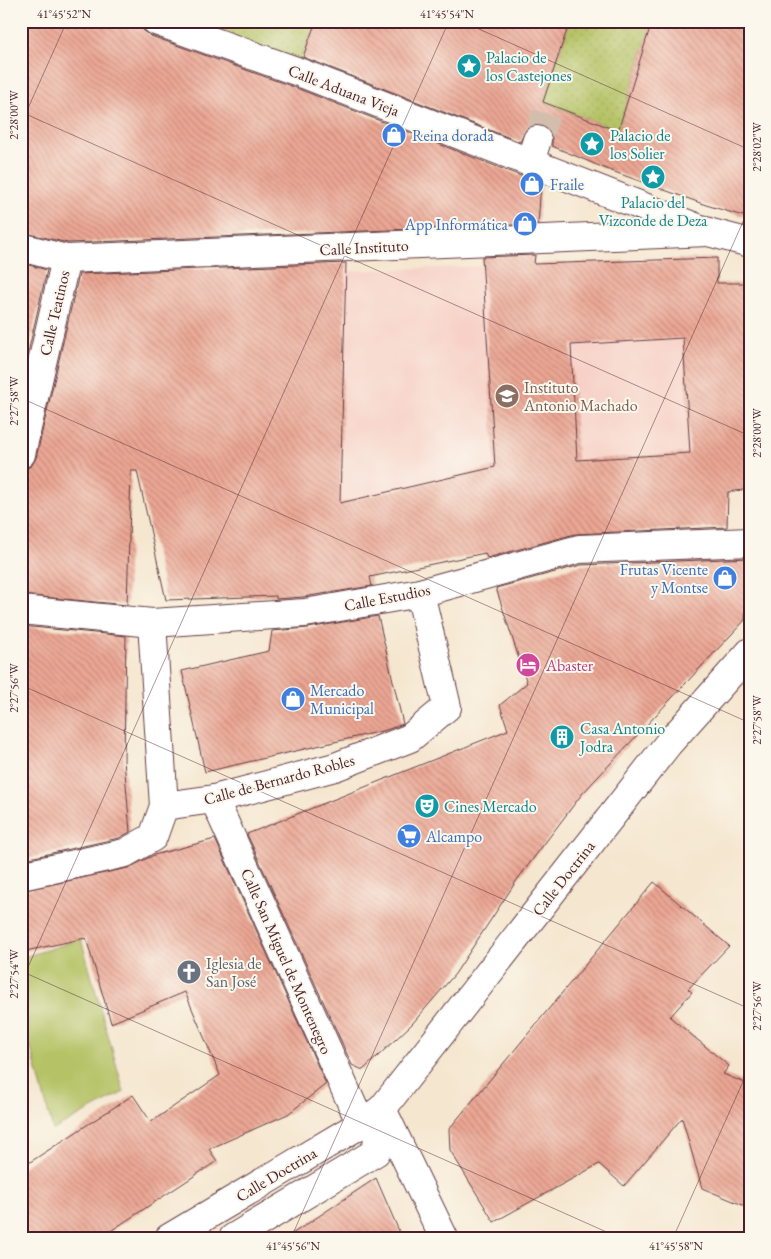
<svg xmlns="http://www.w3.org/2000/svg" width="771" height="1259" viewBox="0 0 771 1259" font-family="'EB Garamond',serif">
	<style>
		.built { fill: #f7d1c7 }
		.park { fill: url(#park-dots); stroke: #807148 }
		.pitch { fill: #b5c366; stroke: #807148 }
		.building { fill: url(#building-back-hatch); fill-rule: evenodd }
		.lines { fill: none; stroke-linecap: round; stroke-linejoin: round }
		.minor-tunnel { stroke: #d3beae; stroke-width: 28; stroke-dasharray: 28 14; stroke-linecap: butt }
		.minor-casing { stroke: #643d44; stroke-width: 30 }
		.minor { stroke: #fff; stroke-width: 28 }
		.ticks { fill: none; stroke: #4a1f2b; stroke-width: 1; stroke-opacity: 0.45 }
		.labels { text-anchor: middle; stroke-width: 4; stroke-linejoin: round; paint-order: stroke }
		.culture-label { font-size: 16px; fill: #0d838f; stroke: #fbf7ec; text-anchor: start }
		.street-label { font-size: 16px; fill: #4a1f2b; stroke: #fbf7ec }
		.shop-label { font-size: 16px; fill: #366cbe; stroke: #fbf7ec; text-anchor: start }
		.education-label { font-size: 16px; fill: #785e54; stroke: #fbf7ec; text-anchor: start }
		.hotel-label { font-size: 16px; fill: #b23c85; stroke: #fbf7ec; text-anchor: start }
		.worship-label { font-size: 16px; fill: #5b616d; stroke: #fbf7ec; text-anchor: start }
		.neatline { fill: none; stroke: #4a1f2b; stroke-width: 2 }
		.ticks-label { font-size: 12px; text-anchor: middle; fill: #4a1f2b }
	</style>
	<defs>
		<pattern id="park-dots" width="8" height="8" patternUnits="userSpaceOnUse" patternTransform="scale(1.25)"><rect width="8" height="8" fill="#b5c366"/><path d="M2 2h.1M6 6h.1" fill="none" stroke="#9da759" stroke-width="1.8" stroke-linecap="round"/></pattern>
		<pattern id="building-back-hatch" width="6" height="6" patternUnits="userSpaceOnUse" patternTransform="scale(1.25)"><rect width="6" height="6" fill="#eca794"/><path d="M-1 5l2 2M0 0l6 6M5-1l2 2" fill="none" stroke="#c18779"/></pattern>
	</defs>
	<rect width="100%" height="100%" fill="#fbf7ec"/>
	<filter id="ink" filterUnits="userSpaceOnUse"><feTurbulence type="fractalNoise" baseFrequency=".02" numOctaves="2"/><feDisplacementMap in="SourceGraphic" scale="10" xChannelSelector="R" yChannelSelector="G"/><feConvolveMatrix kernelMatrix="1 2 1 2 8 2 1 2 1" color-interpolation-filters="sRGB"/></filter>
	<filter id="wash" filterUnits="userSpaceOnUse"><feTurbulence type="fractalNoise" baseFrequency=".0096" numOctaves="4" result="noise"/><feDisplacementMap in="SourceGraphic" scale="20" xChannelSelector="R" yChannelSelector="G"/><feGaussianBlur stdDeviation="1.12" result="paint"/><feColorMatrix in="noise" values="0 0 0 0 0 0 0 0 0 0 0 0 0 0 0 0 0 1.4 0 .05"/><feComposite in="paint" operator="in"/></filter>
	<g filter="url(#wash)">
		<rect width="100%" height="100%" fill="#f5e6cf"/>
		<path class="built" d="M717 258V283H749L750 489 728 492 727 526 564 536 276 596 268 276 346 271Z"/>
		<g class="park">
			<path d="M125 21H316L296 71 239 63Z"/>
			<path d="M570 21H652L618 131 543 102Z"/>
		</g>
		<path class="pitch" d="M81 939 124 1092 53 1130 21 1011V958Z"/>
		<g id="blocks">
			<g class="building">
				<path d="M21 21H125L142 28 144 31 151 36 291 86 541 184 538 224 68 243 21 232Z"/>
				<path d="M316 21H570L543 102 618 131 652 21H750V218L706 205 609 170 552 146V136L549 130 542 125H534L527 128 520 142 303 57Z"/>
				<path d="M535 255 534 264 717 258V283H749L750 489 728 492 727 527 575 534 487 558 485 553 370 577 372 586 303 597 276 599V596L166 600 137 471H131L127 605 21 595V469H26L32 465 36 458 79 274 346 263 340 503 495 467 482 257ZM683 338 690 453 577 460 571 345Z"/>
				<path d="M21 263 47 270 21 383Z"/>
				<path d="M750 558 745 620 582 794 517 880 455 974 412 1024 363 1070 352 1065 247 834 508 730 500 705 527 683 496 588 581 565Z"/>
				<path d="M378 616 403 724 386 730 205 772 182 671 269 651 272 631 308 628Z"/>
				<path d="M21 626 126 636 124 760 130 832 119 838 21 860Z"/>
				<path d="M215 839 326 1084 288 1114 209 1149 217 1161 100 1238H21V1168L133 1095 151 1122 220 1075 185 992 111 1023 86 938 21 952V891L128 868 154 855Z"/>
				<path d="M654 882 729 946 688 989 692 992 670 1017 729 1066 723 1074 750 1085V1208L702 1188 682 1118 624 1186 599 1164 494 1222 450 1150 449 1129Z"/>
				<path d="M376 1178 402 1238H286Z"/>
			</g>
		</g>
	</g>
	<g filter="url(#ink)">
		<use href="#blocks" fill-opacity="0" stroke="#643d44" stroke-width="1"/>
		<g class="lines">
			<path class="minor-tunnel" d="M537 140 549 105"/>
			<defs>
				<g id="minor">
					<path d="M156 21 296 71 708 232 750 243"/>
					<path d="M530 162 537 140"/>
					<path d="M21 247 66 259 708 232"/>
					<path d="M21 454 66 259"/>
					<path d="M21 610 152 623 305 613 420 593 579 549 750 542"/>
					<path d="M152 623 164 806 214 799 335 767 410 738 447 707 420 593"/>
					<path d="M214 799 361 1124"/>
					<path d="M21 876 125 853 153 837 164 806"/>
					<path d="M382 1109 444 1238"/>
					<path d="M169 1238 361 1124 382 1109 668 744 750 652"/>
					<path d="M233 1238 376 1152 382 1109"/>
				</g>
			</defs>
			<use href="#minor" class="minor-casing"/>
			<use href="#minor" class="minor"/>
		</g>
	</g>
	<path class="ticks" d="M461 21 750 150M21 112 750 436M21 124 67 21M21 398 750 723M21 685 750 1009M21 971 620 1238M21 983 449 21M291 1238 750 206M673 1238 750 1066"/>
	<defs>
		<symbol id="sight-disc" viewBox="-11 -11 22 22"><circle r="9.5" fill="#0f9aa8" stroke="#fbf7ec"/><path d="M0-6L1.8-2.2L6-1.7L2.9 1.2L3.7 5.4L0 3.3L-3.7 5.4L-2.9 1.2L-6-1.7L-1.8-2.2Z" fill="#fff"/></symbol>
		<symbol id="shop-disc" viewBox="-11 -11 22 22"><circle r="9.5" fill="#3f7fe0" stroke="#fbf7ec"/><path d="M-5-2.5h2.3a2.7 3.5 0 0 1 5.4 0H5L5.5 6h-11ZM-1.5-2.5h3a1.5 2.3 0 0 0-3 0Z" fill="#fff"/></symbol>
		<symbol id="school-disc" viewBox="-11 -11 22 22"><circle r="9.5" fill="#8d6e63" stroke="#fbf7ec"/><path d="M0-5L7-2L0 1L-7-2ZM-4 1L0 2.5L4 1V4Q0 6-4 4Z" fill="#fff"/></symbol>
		<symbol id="hotel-disc" viewBox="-11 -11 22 22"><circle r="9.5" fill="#d1479c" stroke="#fbf7ec"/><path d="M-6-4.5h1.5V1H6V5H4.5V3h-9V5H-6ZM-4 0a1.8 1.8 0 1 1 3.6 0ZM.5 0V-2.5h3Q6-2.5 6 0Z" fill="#fff"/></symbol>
		<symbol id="building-disc" viewBox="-11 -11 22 22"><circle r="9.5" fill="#0f9aa8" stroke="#fbf7ec"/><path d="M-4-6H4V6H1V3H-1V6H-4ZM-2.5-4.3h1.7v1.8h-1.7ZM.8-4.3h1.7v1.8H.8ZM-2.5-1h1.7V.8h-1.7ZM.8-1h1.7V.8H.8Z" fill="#fff"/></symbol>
		<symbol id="theatre-disc" viewBox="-11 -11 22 22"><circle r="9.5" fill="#0f9aa8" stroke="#fbf7ec"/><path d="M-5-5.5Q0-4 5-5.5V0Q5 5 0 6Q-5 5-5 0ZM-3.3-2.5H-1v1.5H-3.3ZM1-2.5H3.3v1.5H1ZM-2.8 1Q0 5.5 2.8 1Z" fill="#fff"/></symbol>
		<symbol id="supermarket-disc" viewBox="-11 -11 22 22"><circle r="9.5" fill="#3f7fe0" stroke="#fbf7ec"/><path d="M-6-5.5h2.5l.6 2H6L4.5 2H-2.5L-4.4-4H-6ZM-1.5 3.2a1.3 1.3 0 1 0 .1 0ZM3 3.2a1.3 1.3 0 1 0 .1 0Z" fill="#fff"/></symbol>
		<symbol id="church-disc" viewBox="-11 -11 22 22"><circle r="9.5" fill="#6b7280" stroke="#fbf7ec"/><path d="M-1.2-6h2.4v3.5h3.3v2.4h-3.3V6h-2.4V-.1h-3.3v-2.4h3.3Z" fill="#fff"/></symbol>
	</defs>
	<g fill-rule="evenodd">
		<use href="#sight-disc" x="455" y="52" width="28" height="28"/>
		<use href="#shop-disc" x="380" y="121" width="28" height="28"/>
		<use href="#sight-disc" x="578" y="130" width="28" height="28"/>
		<use href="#sight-disc" x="639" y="163" width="28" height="28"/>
		<use href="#shop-disc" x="518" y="170" width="28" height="28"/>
		<use href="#shop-disc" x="511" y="210" width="28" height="28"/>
		<use href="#school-disc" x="493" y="382" width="28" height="28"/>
		<use href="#shop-disc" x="711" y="564" width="28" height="28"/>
		<use href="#hotel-disc" x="514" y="651" width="28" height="28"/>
		<use href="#shop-disc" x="279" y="685" width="28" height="28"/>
		<use href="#building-disc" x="548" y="723" width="28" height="28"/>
		<use href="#theatre-disc" x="413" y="792" width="28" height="28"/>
		<use href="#supermarket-disc" x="395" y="822" width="28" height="28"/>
		<use href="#church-disc" x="175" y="958" width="28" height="28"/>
	</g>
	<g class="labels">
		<g class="culture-label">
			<text x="486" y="63">Palacio de<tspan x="486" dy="18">los Castejones</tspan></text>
			<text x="610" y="141">Palacio de<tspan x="610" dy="18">los Solier</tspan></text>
			<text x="653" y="208" text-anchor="middle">Palacio del<tspan x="653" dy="18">Vizconde de Deza</tspan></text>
			<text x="580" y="734">Casa Antonio<tspan x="580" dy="18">Jodra</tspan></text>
			<text x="444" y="812">Cines Mercado</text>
		</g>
		<g class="street-label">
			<text transform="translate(344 90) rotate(21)" y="6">Calle Aduana Vieja</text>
			<text transform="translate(364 247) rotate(-3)" y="6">Calle Instituto</text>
			<text transform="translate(54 313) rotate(-77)" y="6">Calle Teatinos</text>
			<text transform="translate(387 597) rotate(-11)" y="6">Calle Estudios</text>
			<text transform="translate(279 779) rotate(-15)" y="6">Calle de Bernardo Robles</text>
			<text transform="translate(563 878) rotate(-52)" y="6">Calle Doctrina</text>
			<text transform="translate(287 961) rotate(66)" y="6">Calle San Miguel de Montenegro</text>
			<text transform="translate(276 1174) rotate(-31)" y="6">Calle Doctrina</text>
		</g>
		<g class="shop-label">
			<text x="412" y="141">Reina dorada</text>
			<text x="550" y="190">Fraile</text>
			<text x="508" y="230" text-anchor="end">App Informática</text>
			<text x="708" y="575" text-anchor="end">Frutas Vicente<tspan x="708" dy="18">y Montse</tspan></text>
			<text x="310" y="696">Mercado<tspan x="310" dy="18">Municipal</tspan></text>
			<text x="426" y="842">Alcampo</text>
		</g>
		<g class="education-label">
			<text x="524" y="393">Instituto<tspan x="524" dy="18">Antonio Machado</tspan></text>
		</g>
		<g class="hotel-label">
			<text x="546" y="671">Abaster</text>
		</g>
		<g class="worship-label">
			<text x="206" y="969">Iglesia de<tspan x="206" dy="18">San José</tspan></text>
		</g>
	</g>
	<rect width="771" height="1259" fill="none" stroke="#fbf7ec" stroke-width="55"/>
	<rect x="28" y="28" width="716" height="1204" class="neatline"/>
	<g class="ticks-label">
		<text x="64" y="18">41°45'52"N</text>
		<text x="447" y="18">41°45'54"N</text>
		<text transform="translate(14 115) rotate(-90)" y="4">2°28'00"W</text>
		<text transform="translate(757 147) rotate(-90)" y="4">2°28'02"W</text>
		<text transform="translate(14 401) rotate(-90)" y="4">2°27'58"W</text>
		<text transform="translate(757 433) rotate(-90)" y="4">2°28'00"W</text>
		<text transform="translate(14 688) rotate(-90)" y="4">2°27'56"W</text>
		<text transform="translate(757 720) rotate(-90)" y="4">2°27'58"W</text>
		<text transform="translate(14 974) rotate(-90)" y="4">2°27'54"W</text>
		<text transform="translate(757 1006) rotate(-90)" y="4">2°27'56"W</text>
		<text x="293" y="1250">41°45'56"N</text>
		<text x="676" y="1250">41°45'58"N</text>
	</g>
</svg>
